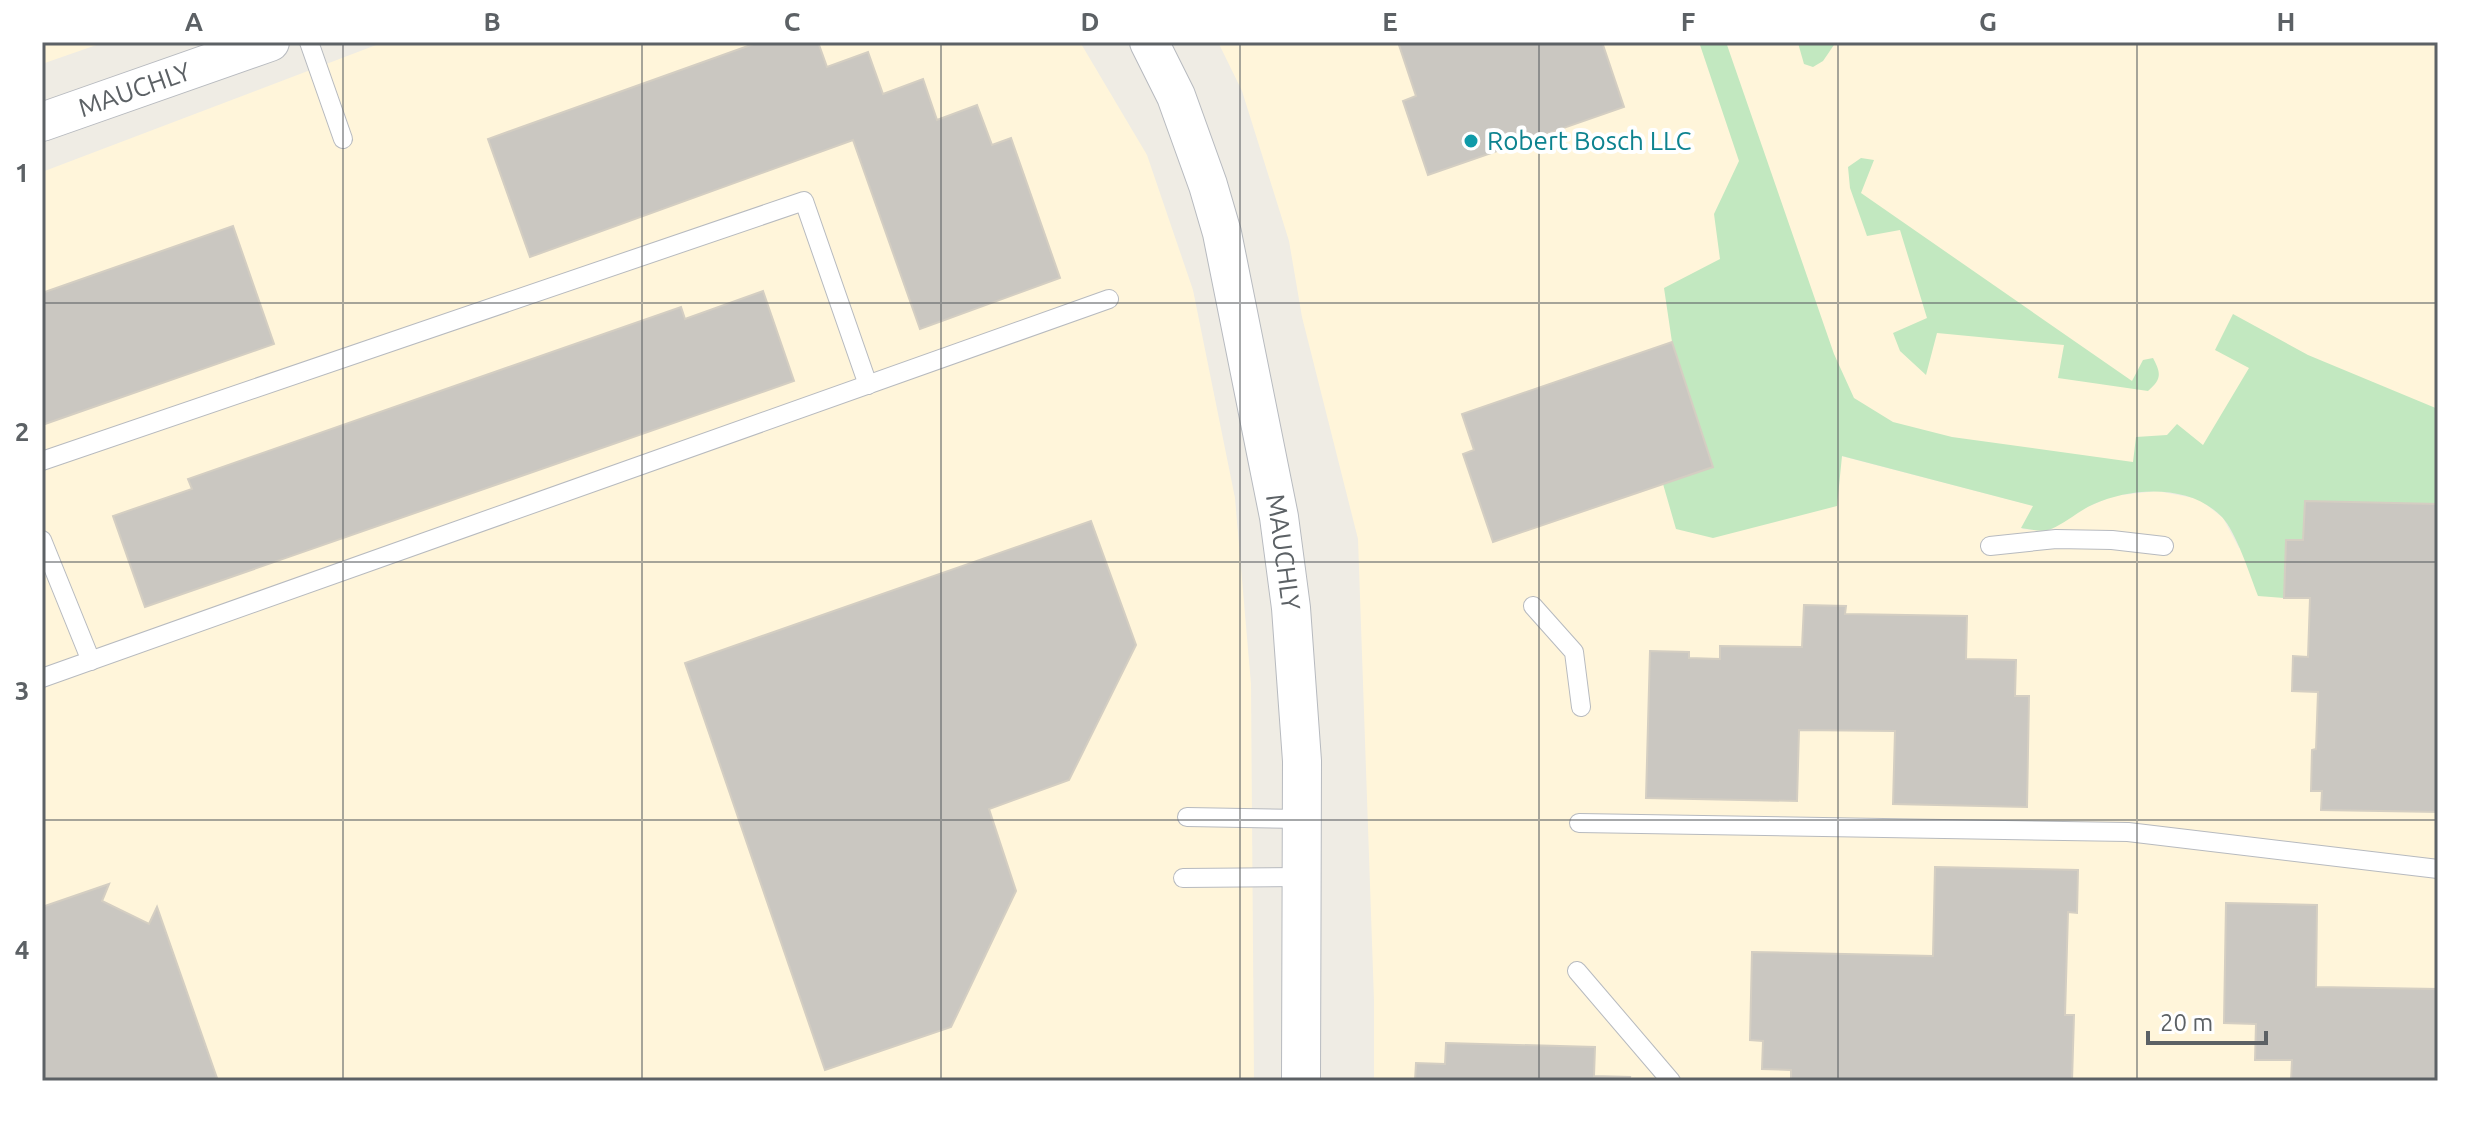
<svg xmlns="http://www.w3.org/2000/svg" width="2480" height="1123" viewBox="0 0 2480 1123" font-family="Ubuntu,sans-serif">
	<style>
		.commercial { fill: #fff5da; fill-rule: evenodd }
		.green { fill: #c2e8c0 }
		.building { fill: #cac7c1; stroke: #d4cec2; stroke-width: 2 }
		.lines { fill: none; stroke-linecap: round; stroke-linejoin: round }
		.service-casing { stroke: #b7babf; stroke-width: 20 }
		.minor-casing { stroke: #b7babf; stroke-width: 40 }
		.service { stroke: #fff; stroke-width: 18 }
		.minor { stroke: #fff; stroke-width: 38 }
		.grid { fill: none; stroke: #5c6165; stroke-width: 2; stroke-opacity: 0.55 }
		.culture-dot { fill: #0f9aa8; stroke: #fff; stroke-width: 3 }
		.labels { text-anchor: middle; stroke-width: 8; stroke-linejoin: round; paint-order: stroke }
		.street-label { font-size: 26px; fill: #5c6165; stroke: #fff }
		.culture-label { font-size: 26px; fill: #0d838f; stroke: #fff; text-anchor: start }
		.neatline { fill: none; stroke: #5c6165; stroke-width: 3 }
		.grid-label { font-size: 26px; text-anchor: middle; font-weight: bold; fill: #5c6165 }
	</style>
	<rect width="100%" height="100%" fill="#efece4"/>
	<g class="commercial">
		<path d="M42 42H105L42 64Z"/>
		<path d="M384 42H1080L1147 155 1193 290 1235 498 1251 684 1254 1081H42V172Z"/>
		<path d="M1218 42H2438V1081H1374V1000L1358 539 1302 317 1289 241 1242 91ZM1890 445 2305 502 2286 540 2239 548 2223 518 2199 499 2157 491 2113 496 2078 511 2049 531 2022 529 2034 506 1841 456Z"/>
	</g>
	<g class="green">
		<path d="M1699 42H1726L1834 354 1854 398 1893 422 1952 437 2133 462 2136 437 2167 435 2177 424 2203 445 2249 368 2215 350 2233 314 2308 355 2438 409V504L2305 502 2303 540 2286 541 2284 598 2258 596C2250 575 2236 532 2222 517 2190 484 2133 487 2094 504 2078 511 2066 523 2051 529 2043 533 2030 529 2021 528L2033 506 1842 456 1837 506 1713 538 1676 529 1663 484 1713 467 1672 342 1664 288 1720 259 1714 214 1739 161Z"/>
		<path d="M1836 42 1823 61 1813 67 1804 64 1798 43Z"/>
		<path d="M1861 158 1874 160 1861 193 2132 381 2143 360 2153 358C2161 373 2162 379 2148 391L2058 378 2064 345 1937 333 1926 375 1900 351 1893 333 1927 318 1900 230 1867 236 1850 188 1848 167Z"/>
	</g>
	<g class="building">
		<path d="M759 42H818L827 67 868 52 883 94 923 79 937 120 977 105 992 145 1011 138 1060 278 920 329 853 140 530 257 488 139Z"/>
		<path d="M1398 42H1602L1624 107 1428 175 1403 101 1416 96Z"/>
		<path d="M233 226 274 344 42 425V293Z"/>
		<path d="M763 291 794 381 145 607 113 516 192 489 188 479 681 307 685 319Z"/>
		<path d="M1672 342 1713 467 1493 542 1463 454 1474 450 1462 414Z"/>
		<path d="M2305 501 2438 504V812L2321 810 2322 791H2311L2312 750 2316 749 2318 692 2292 691 2293 656 2308 657 2310 598H2284L2286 540H2303Z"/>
		<path d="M1091 521 1136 645 1069 780 989 809 1016 891 951 1027 825 1070 685 663Z"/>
		<path d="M1804 605 1846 606 1845 614 1967 616 1966 659 2016 660 2015 696H2029L2027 807 1893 804 1895 731 1799 730 1797 801 1646 798 1650 651 1689 652V658L1720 659V646L1802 647Z"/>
		<path d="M1935 867 2078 870 2077 913 2068 912 2065 1015H2074L2072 1081H1791V1070L1762 1069 1763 1041 1750 1040 1752 952 1933 956Z"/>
		<path d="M109 884 102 901 149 924 157 907 218 1081H42V907Z"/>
		<path d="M2226 903 2317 905 2316 987 2438 989V1081H2291L2292 1060H2255L2256 1024 2224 1023Z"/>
		<path d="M1446 1043 1595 1047 1594 1076 1630 1077 1629 1081H1415L1416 1063 1445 1064Z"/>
	</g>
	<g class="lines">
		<defs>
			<g id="service">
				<path d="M309 42 343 139"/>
				<path d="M42 461 804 201 868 385"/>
				<path d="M42 540 91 661"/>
				<path d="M1990 546 2056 539 2112 540 2164 546"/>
				<path d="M1533 606 1574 652 1581 707"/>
				<path d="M42 678 1109 299"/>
				<path d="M1187 817 1301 819"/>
				<path d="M1579 823 2128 832 2438 869"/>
				<path d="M1183 878 1302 877"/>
				<path d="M1577 971 1671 1081"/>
			</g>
			<g id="minor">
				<path id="s1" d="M1149 42 1176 96 1208 185 1222 233 1279 517 1291 608 1302 761 1301 1081"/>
				<path id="s2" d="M42 122 270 42"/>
			</g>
		</defs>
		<use href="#service" class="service-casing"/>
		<use href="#minor" class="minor-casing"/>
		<use href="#service" class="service"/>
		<use href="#minor" class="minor"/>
	</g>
	<path class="grid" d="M343 42V1081M642 42V1081M941 42V1081M1240 42V1081M1539 42V1081M1838 42V1081M2137 42V1081M42 303H2438M42 562H2438M42 820H2438"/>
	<circle class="culture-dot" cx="1471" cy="141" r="8"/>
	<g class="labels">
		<g class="street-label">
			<text dy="9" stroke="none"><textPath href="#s2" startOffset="98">MAUCHLY</textPath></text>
			<text dy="9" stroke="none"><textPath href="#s1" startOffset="530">MAUCHLY</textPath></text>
		</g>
		<g class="culture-label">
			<text x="1487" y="150">Robert Bosch LLC</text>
		</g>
	</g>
	<rect width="2480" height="1123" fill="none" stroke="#ffffff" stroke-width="88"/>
	<path d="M2148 1031v12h118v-12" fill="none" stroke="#5c6165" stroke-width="4"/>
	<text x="2160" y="1031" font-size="24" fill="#5c6165" stroke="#ffffff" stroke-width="6" paint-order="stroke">20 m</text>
	<rect x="44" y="44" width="2392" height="1035" class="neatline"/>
	<g class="grid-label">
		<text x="194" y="31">A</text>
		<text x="492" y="31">B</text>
		<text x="792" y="31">C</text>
		<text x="1090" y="31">D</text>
		<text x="1390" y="31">E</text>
		<text x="1688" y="31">F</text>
		<text x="1988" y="31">G</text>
		<text x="2286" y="31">H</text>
		<text x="22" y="182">1</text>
		<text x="22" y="441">2</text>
		<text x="22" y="700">3</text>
		<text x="22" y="959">4</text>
	</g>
</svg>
